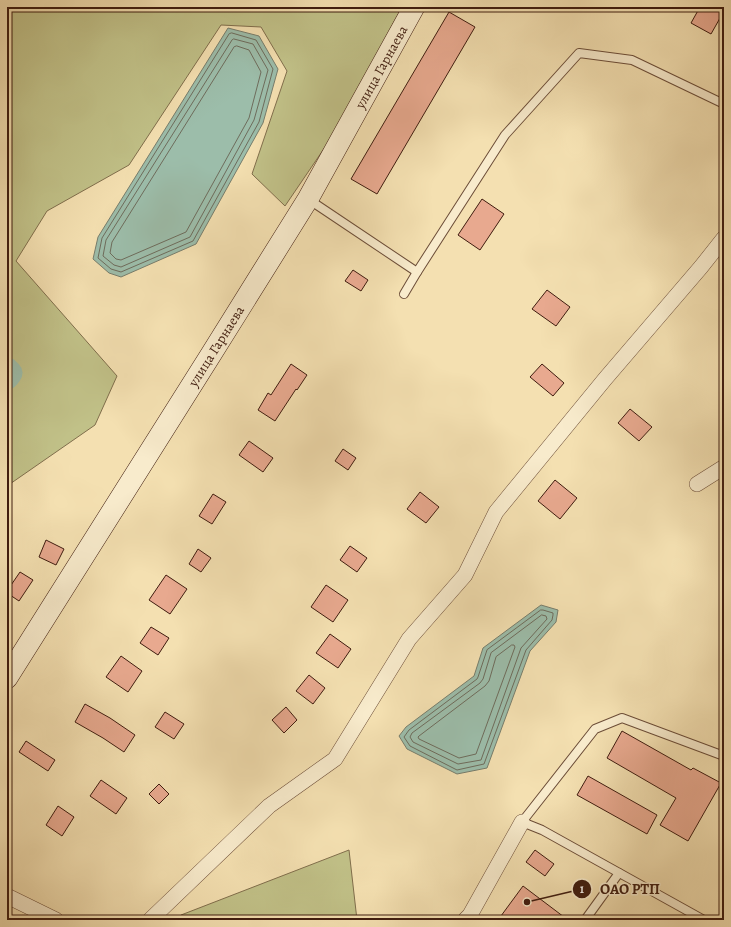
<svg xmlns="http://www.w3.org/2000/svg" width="731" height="927" viewBox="0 0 731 927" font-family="Alegreya,serif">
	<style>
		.green { fill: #c1c188; stroke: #806e4c }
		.water { fill: #9cbdaa; stroke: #777d6c }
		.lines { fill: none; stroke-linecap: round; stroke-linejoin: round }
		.shore { stroke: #6e6c5c; stroke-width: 1 }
		.river { stroke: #9cbdaa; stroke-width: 25 }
		.building { fill: #e8a98f; stroke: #3f1c0f }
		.lane-casing { stroke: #6c4d38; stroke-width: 10 }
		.street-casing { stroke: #6c4d38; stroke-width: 16 }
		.secondary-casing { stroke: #3f1c0f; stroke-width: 22 }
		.lane { stroke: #f8ebcc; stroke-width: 8 }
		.street { stroke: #f8ebcc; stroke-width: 15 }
		.secondary { stroke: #f8ebcc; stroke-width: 21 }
		.labels { text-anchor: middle; stroke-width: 3; stroke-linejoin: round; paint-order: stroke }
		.street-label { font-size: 14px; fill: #3f1c0f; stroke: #f8ebcc }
		.leader { fill: none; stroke: #3f1c0f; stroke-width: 1.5 }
		.callout-dot { fill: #3f1c0f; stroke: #f8ebcc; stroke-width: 1.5 }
		.mark-label { font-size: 12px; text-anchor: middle; font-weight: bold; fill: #fff }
		.callout-label { font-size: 15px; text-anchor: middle; font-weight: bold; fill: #3f1c0f; stroke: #f8ebcc; stroke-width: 3; stroke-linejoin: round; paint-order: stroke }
	</style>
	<rect width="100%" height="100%" fill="#f4e0b1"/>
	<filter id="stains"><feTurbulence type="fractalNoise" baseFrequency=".005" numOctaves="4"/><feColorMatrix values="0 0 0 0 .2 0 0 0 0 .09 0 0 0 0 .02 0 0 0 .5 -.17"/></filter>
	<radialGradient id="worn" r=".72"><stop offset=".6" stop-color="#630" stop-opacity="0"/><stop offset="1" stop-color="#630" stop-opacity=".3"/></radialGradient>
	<g class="green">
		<path d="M7 7H402L336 131 285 206 252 174 287 71 261 27 221 25 129 165 47 211 16 261 117 376 95 425 7 486Z"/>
		<path d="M349 850 357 920H176L181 915Z"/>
	</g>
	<g class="water">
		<path d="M228 28 259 36 278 69 263 123 196 244 121 277 109 273 93 259 98 237Z"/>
		<path d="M541 605 558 610 556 622 530 651 487 768 457 774 407 749 399 736 406 727 474 676 483 648Z"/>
	</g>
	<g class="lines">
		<g class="shore">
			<path d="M232 33 256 40 273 69 259 122 193 241 121 272 111 269 98 258 102 238 229 34Z"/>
			<path d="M234 39 253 44 268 70 254 120 190 237 121 267 114 265 103 256 106 240 232 40Z"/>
			<path d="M237 46 249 50 261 72 249 118 186 232 121 260 116 259 110 253 112 242 234 47Z"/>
			<path d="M541 610H543L553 613V615L552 620 526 650 484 764 457 770 410 746 404 737 409 730 477 679 478 677 487 650Z"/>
			<path d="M542 615 546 616 547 619 521 648 481 760 458 764 413 742 410 737 412 733 480 683 483 679 491 653Z"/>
			<path d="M512 645H514L515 647 476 754 459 758 419 739 418 737 419 736 485 686 489 681 496 657Z"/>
		</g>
		<path class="river" d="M7 370 10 373 7 377"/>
	</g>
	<g class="building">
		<path d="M700 7H716L724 11 711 34 691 23Z"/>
		<path d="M449 12 475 27 377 194 351 179Z"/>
		<path d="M482 199 504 214 480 250 458 235Z"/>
		<path d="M353 270 368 280 361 291 345 281Z"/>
		<path d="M547 290 570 307 556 326 532 309Z"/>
		<path d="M291 364 307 375 297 390 296 389 275 421 258 410 268 393 271 395Z"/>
		<path d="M542 364 564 383 553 396 530 377Z"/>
		<path d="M630 409 652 427 639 441 618 423Z"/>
		<path d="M249 441 273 458 263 472 239 455Z"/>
		<path d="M343 449 356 458 348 470 335 461Z"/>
		<path d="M555 480 577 498 560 519 538 501Z"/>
		<path d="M420 492 439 507 426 523 407 509Z"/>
		<path d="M213 494 226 502 212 524 199 516Z"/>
		<path d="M46 540 64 549 56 565 39 557Z"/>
		<path d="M350 546 367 558 357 572 340 560Z"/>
		<path d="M198 549 211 558 201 572 189 564Z"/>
		<path d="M20 572 33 580 19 601 7 593V591Z"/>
		<path d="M166 575 187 589 170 614 149 600Z"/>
		<path d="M326 585 348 600 333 622 311 607Z"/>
		<path d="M151 627 169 638 158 655 140 643Z"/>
		<path d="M330 634 351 649 338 668 316 653Z"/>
		<path d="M121 656 142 671 128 692 106 677Z"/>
		<path d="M309 675 325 688 313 704 296 691Z"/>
		<path d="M85 704 110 718 135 735 124 752 103 738 75 722Z"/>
		<path d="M286 707 297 720 284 733 272 720Z"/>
		<path d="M165 712 184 724 174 739 155 727Z"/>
		<path d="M622 731 691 770 693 768 721 783 688 841 660 825 676 798 607 758Z"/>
		<path d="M26 741 55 760 48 771 19 752Z"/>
		<path d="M588 776 657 815 647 834 577 795Z"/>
		<path d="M101 780 127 798 116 814 90 796Z"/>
		<path d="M159 784 169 794 159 804 149 794Z"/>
		<path d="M58 806 74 817 62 836 46 825Z"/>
		<path d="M535 850 554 864 545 876 526 862Z"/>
		<path d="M523 886 568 920H498Z"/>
	</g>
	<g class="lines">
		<defs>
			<g id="lane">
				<path d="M308 199 417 272 505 135 579 53 632 60 724 104"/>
				<path d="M404 294 417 272"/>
				<path d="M585 920 619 873"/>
				<path d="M704 920 542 830 522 822 595 729 622 718 724 756"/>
			</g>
			<g id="street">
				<path d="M697 484 724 467"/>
				<path d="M7 896 56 920"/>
				<path d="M150 920 269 806 335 759 409 639 465 575 496 512 605 379 701 267 724 238"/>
				<path d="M465 920 470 915 522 822"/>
			</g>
			<path id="secondary" d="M7 678 210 356 308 199 414 7"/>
		</defs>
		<use href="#lane" class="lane-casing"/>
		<use href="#street" class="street-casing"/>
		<use href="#secondary" class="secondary-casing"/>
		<use href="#lane" class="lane"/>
		<use href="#street" class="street"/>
		<use href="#secondary" class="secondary"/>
	</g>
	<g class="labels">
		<g class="street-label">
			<text transform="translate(381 67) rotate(-61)" y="5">улица Гарнаева</text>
			<text transform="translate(216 346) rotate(-58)" y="5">улица Гарнаева</text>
		</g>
	</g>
	<path class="leader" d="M527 902L582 889"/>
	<g class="callout-dot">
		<circle cx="527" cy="902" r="4"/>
		<circle cx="582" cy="889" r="10"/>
	</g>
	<g class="mark-label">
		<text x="582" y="893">1</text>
	</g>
	<g class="callout-label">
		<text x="630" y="894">ОАО РТП</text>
	</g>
	<rect width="731" height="927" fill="none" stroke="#f4e0b1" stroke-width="24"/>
	<rect x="8" y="8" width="715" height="911" fill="none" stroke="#3f1c0f" stroke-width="2"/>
	<rect x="12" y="12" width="707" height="903" fill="none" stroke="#3f1c0f"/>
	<rect width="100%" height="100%" filter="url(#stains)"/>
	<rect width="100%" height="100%" fill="url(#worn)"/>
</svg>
